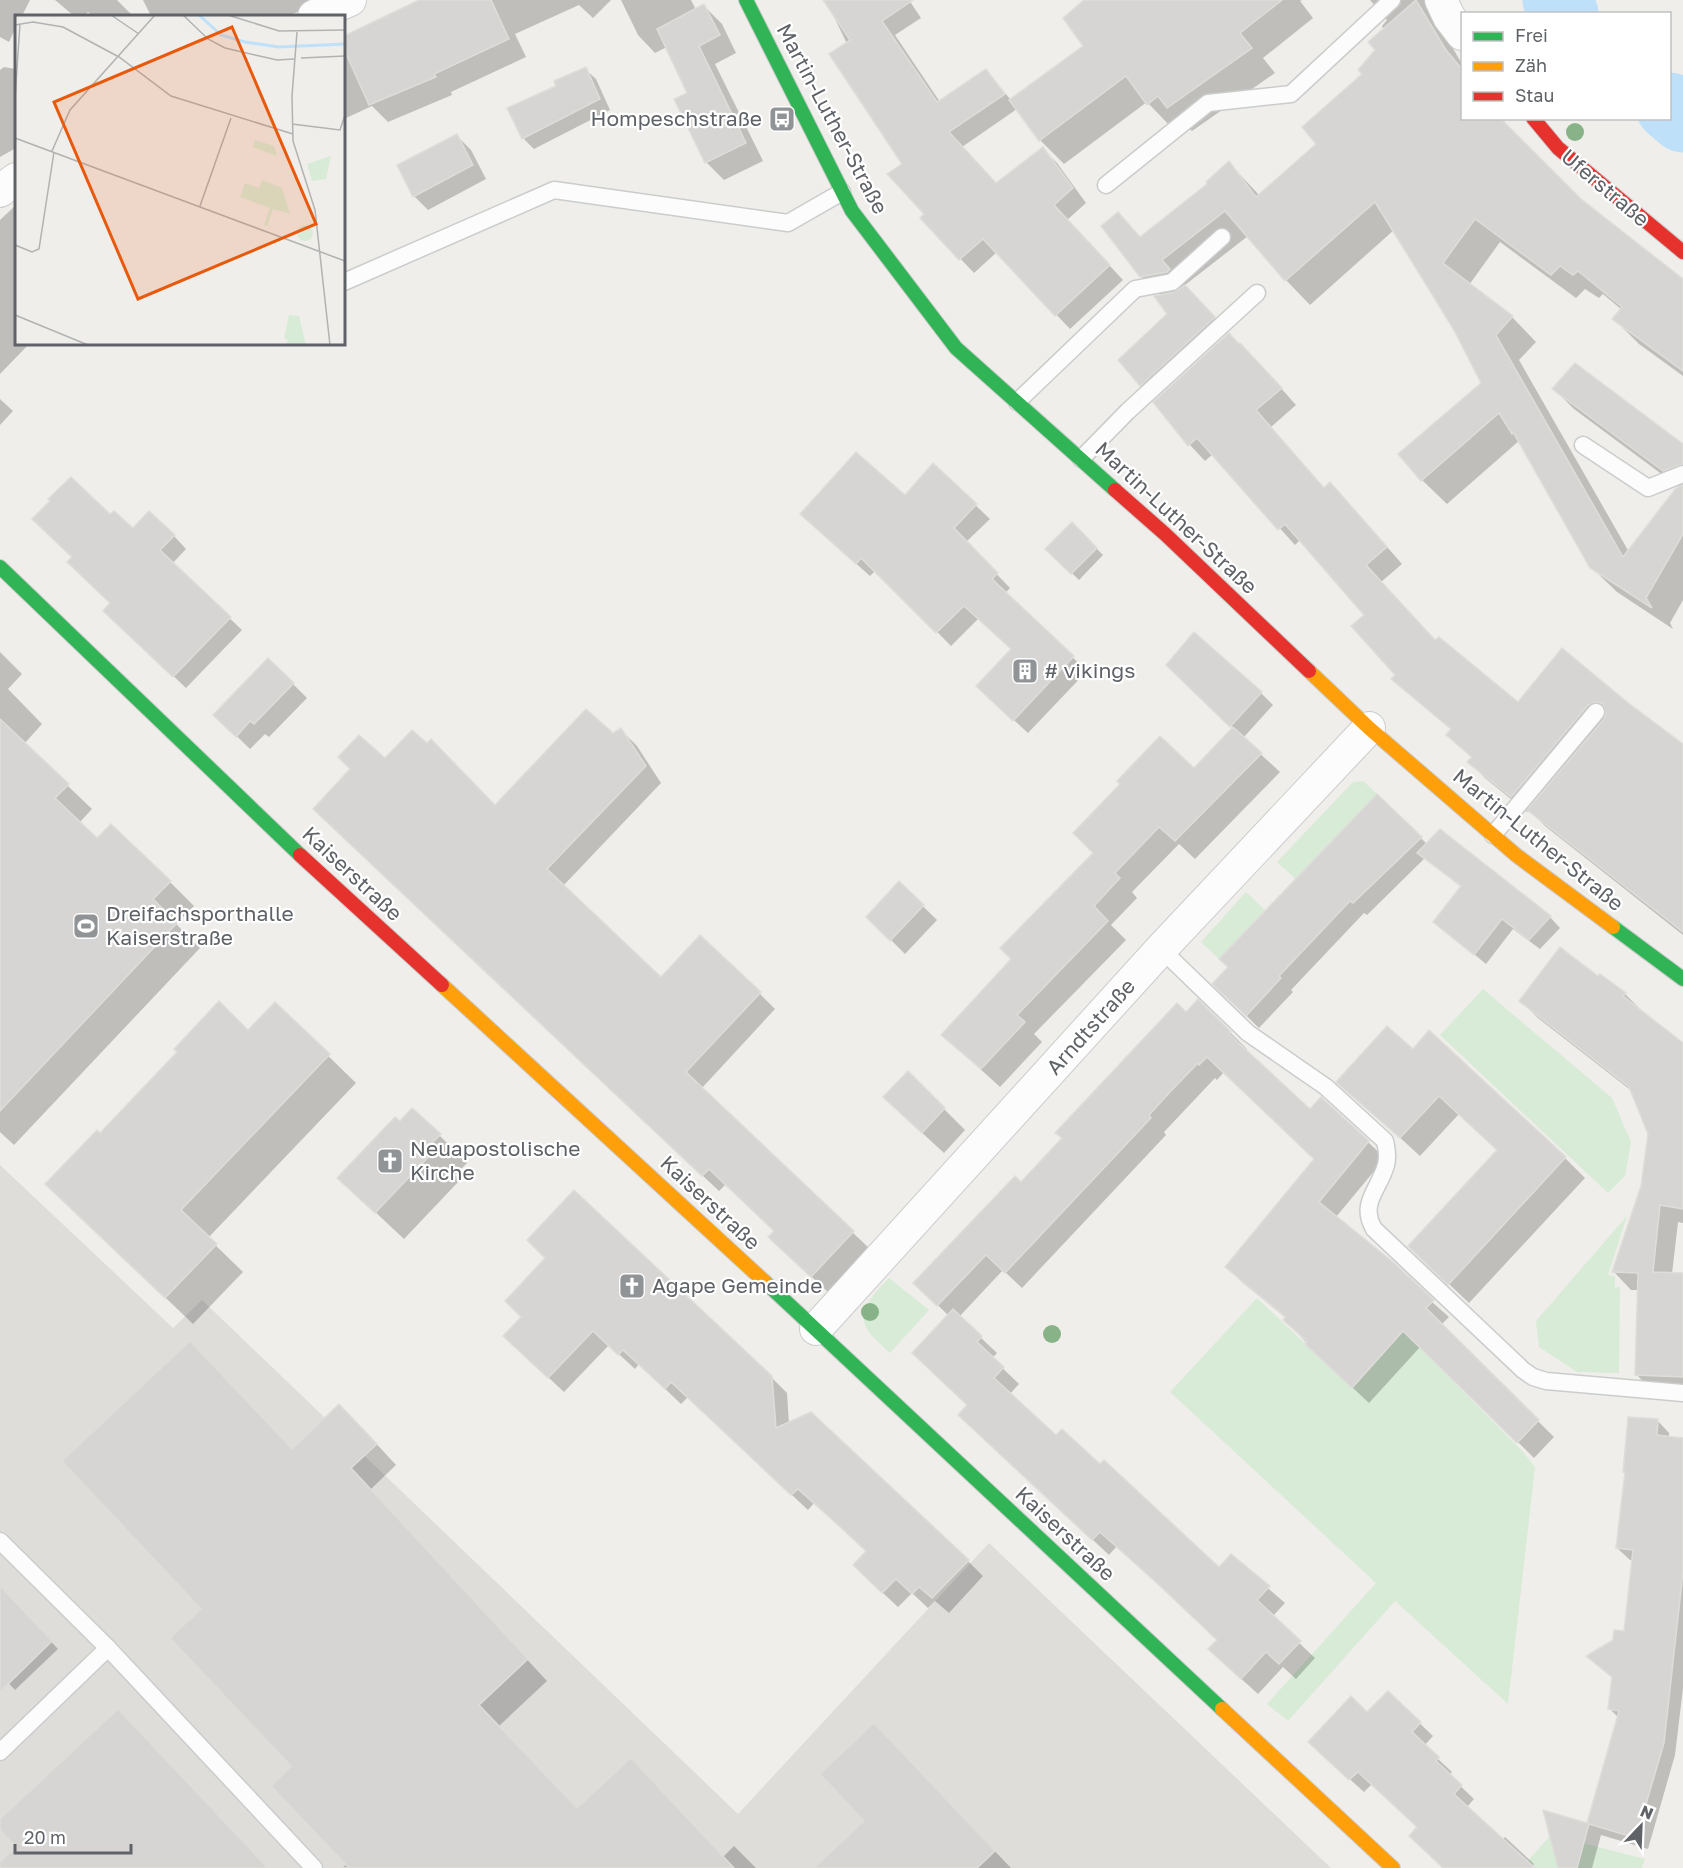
<svg xmlns="http://www.w3.org/2000/svg" width="1683" height="1868" viewBox="0 0 1683 1868" font-family="'Golos Text',sans-serif">
	<style>
		.industrial { fill: #dfddda }
		.green { fill: #d8ebd6 }
		.shadow { fill: #0003 }
		.lines { fill: none; stroke-linecap: round; stroke-linejoin: round }
		.river { stroke: #bfe0f9; stroke-width: 69 }
		.building { fill: #d6d5d3; stroke: #deddd9; stroke-width: 1.5 }
		.lane-casing { stroke: #cbcccc; stroke-width: 19 }
		.street-casing { stroke: #cbcccc; stroke-width: 34 }
		.fast-casing { stroke: #cacacb; stroke-width: 16 }
		.slow-casing { stroke: #cacacb; stroke-width: 16 }
		.jam-casing { stroke: #cacacb; stroke-width: 16 }
		.lane { stroke: #fdfcfc; stroke-width: 16 }
		.street { stroke: #fdfcfc; stroke-width: 32 }
		.fast { stroke: #30b455; stroke-width: 14 }
		.slow { stroke: #ff9f0a; stroke-width: 14 }
		.jam { stroke: #e5322d; stroke-width: 14 }
		.tree { fill: #88b388 }
		.labels { text-anchor: middle; stroke-width: 4.5; stroke-linejoin: round; paint-order: stroke }
		.poi-label { font-size: 21px; fill: #5f6368; stroke: #fff; text-anchor: start }
		.street-label { font-size: 21px; fill: #5f6368; stroke: #fff }
		.inset-river { fill: none; stroke: #bfe0f9; stroke-width: 3 }
		.inset-road { fill: none; stroke: #b1b2b2; stroke-width: 1.5 }
		.view { fill: #e8590c; fill-opacity: 0.15; stroke: #e8590c; stroke-width: 3 }
		.inset-edge { fill: none; stroke: #5f6368; stroke-width: 3 }
	</style>
	<rect width="100%" height="100%" fill="#efeeea"/>
	<path class="industrial" d="M0 1165 173 1328 202 1300 738 1814 989 1543 1331 1868H0Z"/>
	<g class="green">
		<path d="M1363 781 1377 794 1296 879 1277 862 1353 782Z"/>
		<path d="M1246 892 1265 910 1219 959 1201 942Z"/>
		<path d="M1483 989 1612 1098 1631 1142 1625 1176 1608 1193 1440 1035Z"/>
		<path d="M1627 1216 1608 1275 1615 1276V1287H1620L1619 1373 1577 1372 1539 1347 1536 1321Z"/>
		<path d="M889 1278 929 1310 890 1353C883 1346 875 1340 869 1332 854 1312 876 1292 889 1278Z"/>
		<path d="M1257 1298 1352 1388 1403 1331 1524 1453 1535 1467 1508 1704 1395 1601 1288 1721 1267 1704 1376 1583 1170 1392Z"/>
		<path d="M1551 1835 1645 1859 1642 1868H1521Z"/>
	</g>
	<g class="shadow">
		<path d="M0 0H30L22 16H16V27L9 42 0 37Z"/>
		<path d="M55 0H117L132 15 93 16 88 12 84 16H74Z"/>
		<path d="M143 0H324L288 16H151Z"/>
		<path d="M425 0H611L593 18 579 5 515 34 526 57 451 92 452 95 388 122 372 106 344 119V38Z"/>
		<path d="M621 0H691L696 10 704 6 722 24 736 53 715 64 763 161 724 180 707 163 676 99 688 93 667 47 655 53 638 35Z"/>
		<path d="M826 0H909L921 18 895 35 940 102 986 71 1011 100 1086 46V0H1302L1300 1 1313 18 1263 58 1275 73 1192 131 1182 121 1172 128 1147 102 1064 164 1040 140 1017 109 962 147 996 185 1043 149 1057 163 1086 203 1067 220 1123 280 1070 329 997 252 974 273 922 218 926 214 905 165Z"/>
		<path d="M1370 0H1425L1462 64V118H1502L1512 132 1580 201 1683 281V376L1639 344 1614 319 1622 310 1603 294 1599 298 1585 289 1576 298 1500 242 1469 285 1512 317 1536 342 1519 360 1629 552 1683 514V600L1670 623 1673 629 1617 592 1592 568 1520 440 1447 504 1422 480 1483 383 1455 329 1394 230 1310 305 1286 280 1248 236 1185 285 1227 332 1154 399 1141 385 1169 314 1161 296 1141 276 1118 214 1141 238 1209 185 1229 163 1260 196 1381 105 1384 30 1382 26 1387 20Z"/>
		<path d="M4 67 16 69V148L0 157V70Z"/>
		<path d="M585 69 596 79 610 110 534 149 524 139 509 109 557 87Z"/>
		<path d="M457 136 471 150 486 179 428 210 414 196Z"/>
		<path d="M16 205V344H29L0 374V220Z"/>
		<path d="M1256 360 1296 405 1271 427 1325 489 1330 484 1346 500 1402 564 1381 582 1435 642 1518 704 1562 650 1626 703 1683 746V935L1545 826 1529 810 1527 812 1485 778 1469 762 1472 758 1448 735 1452 730 1393 679 1397 675 1366 615 1300 540 1295 545 1213 454 1205 461 1190 445 1155 403Z"/>
		<path d="M1554 389 1683 446V490L1574 409Z"/>
		<path d="M0 399 13 411 0 425Z"/>
		<path d="M933 465 990 519 966 542 1010 588 1005 593 1087 671 1028 733 991 699 1012 650 979 618 951 646 876 570 870 576 816 528 905 497Z"/>
		<path d="M110 517 133 530 174 536 186 549 172 564 242 630 186 688 118 623 112 603Z"/>
		<path d="M1072 524 1103 555 1079 580 1047 549Z"/>
		<path d="M0 652 22 674 8 689 42 724 24 744 92 809 79 823 97 840 170 882 194 906 176 924 200 948 14 1145 0 1132Z"/>
		<path d="M1168 665 1261 693 1273 705 1243 738 1280 772 1195 859 1179 844 1132 892 1137 898 1111 925 1126 940 1034 1034 1042 1042 1000 1087 943 1035 1233 728Z"/>
		<path d="M293 684 307 698 269 737 265 734 250 749 215 715Z"/>
		<path d="M621 730 637 746 661 783 563 886 661 980 760 994 775 1009 701 1089 869 1248 828 1292 786 1253 775 1232 726 1184 719 1191 331 825 385 761 495 807Z"/>
		<path d="M1377 796 1427 844 1440 831 1550 917 1560 928 1540 949 1513 929 1486 964 1435 922 1461 887 1425 858 1367 915 1364 913 1291 990 1293 992 1259 1028 1214 984Z"/>
		<path d="M899 883 937 920 905 954 868 917Z"/>
		<path d="M1599 978 1625 994 1642 1011 1683 1045V1223L1678 1222 1672 1274 1683 1275V1394L1654 1393 1637 1375 1639 1290H1631L1614 1272 1643 1186 1650 1134 1633 1092 1538 1018 1521 1001Z"/>
		<path d="M1198 1001 1247 1049 1245 1050 1310 1111 1322 1099 1385 1158 1336 1217 1449 1317 1441 1325 1554 1437 1534 1458 1421 1346 1369 1403 1323 1360 1285 1320 1286 1318 1243 1283 1227 1267 1315 1159 1224 1072 1217 1080 1215 1078 1164 1132 1166 1135 1022 1288 1003 1270 959 1317 997 1353 992 1358 1019 1384 1010 1394 1056 1437 1219 1569 1231 1556 1285 1603 1272 1617 1315 1658 1296 1679 1283 1667 1258 1694 1226 1665 1218 1640 1177 1601 1117 1546 1109 1555 976 1431 949 1316 915 1283 1021 1184Z"/>
		<path d="M275 1004 356 1083 208 1238 243 1272 193 1324 75 1211 100 1135 249 1032Z"/>
		<path d="M1413 1051 1565 1158 1585 1178 1469 1303 1430 1266 1498 1151 1459 1114 1420 1156 1338 1081Z"/>
		<path d="M908 1073 965 1130 944 1153 906 1118Z"/>
		<path d="M400 1123 439 1135 467 1163 455 1175 460 1180 404 1239 339 1178Z"/>
		<path d="M507 1301 771 1377 787 1393 789 1424 968 1561 983 1576 949 1613 935 1601 928 1608 912 1593 898 1607 870 1581 868 1552 854 1539 814 1503 808 1510 688 1397 681 1404 639 1364 635 1369 609 1345 564 1392 520 1351 523 1317Z"/>
		<path d="M1657 1420 1669 1433V1438L1683 1439V1688L1675 1755 1648 1849 1601 1835 1592 1868H1560L1588 1825 1619 1718 1610 1709 1613 1678 1589 1656 1625 1632 1634 1560H1630L1617 1548Z"/>
		<path d="M360 1426 396 1465 370 1490 547 1681 498 1727 578 1810 631 1760 723 1857 734 1846 756 1868 343 1867 347 1864 203 1609 293 1450Z"/>
		<path d="M0 1588 58 1649 15 1690 0 1674Z"/>
		<path d="M1388 1693 1433 1736 1424 1746 1452 1772 1449 1775 1474 1799 1467 1807 1502 1840 1505 1837 1534 1864 1531 1868H1444L1419 1828 1372 1784 1364 1792 1323 1755 1367 1714Z"/>
		<path d="M894 1746 1011 1868H816L867 1821Z"/>
	</g>
	<g class="lines">
		<g class="river">
			<path d="M1557 0 1564 14"/>
			<path d="M1670 107 1683 118"/>
		</g>
	</g>
	<g class="building">
		<path d="M419 0H491L509 39 434 74 436 77 369 105 344 49V36Z"/>
		<path d="M823 0H913L882 21 937 102 986 69 1005 94 949 132 996 183 1043 147 1073 188 1054 205 1110 265 1055 316 983 239 959 260 920 218 924 214 887 174 902 164 829 54 850 40Z"/>
		<path d="M1084 0H1282L1240 33 1252 48 1167 108 1158 96 1147 105 1126 76 1039 141 1009 100 1083 46 1063 18Z"/>
		<path d="M1416 0 1446 50 1462 69V118H1500L1581 199 1683 279V371L1612 319 1622 307 1578 271 1573 275 1560 266 1551 275 1475 219 1443 263 1513 316 1496 335 1623 557 1676 488 1683 485V534L1646 598 1652 608 1590 568 1513 432 1512 434 1499 413 1421 481 1398 454 1481 383 1454 330 1375 202 1285 281 1225 211 1162 260 1170 269 1167 272 1140 277 1101 226 1118 212 1140 237 1207 184 1206 182 1229 161 1256 197 1316 144 1302 127 1362 74 1358 70 1375 50 1368 42Z"/>
		<path d="M704 4 720 35 699 46 746 143 705 163 674 99 687 93 657 29Z"/>
		<path d="M586 67 600 99 522 139 507 108 556 86 554 81Z"/>
		<path d="M457 134 473 165 413 197 397 165Z"/>
		<path d="M1185 285 1215 317 1140 386 1118 360 1167 314 1154 296 1175 292Z"/>
		<path d="M1229 333 1239 344 1240 343 1282 388 1256 410 1324 488 1330 482 1387 547 1366 565 1435 640 1439 637 1518 702 1562 648 1627 702 1683 744V932L1527 810 1604 719 1606 713 1603 704 1597 702 1588 705 1511 797 1467 762 1472 757 1446 735 1451 729 1391 679 1395 675 1351 626 1364 615 1285 524 1278 530 1197 438 1188 446 1153 402Z"/>
		<path d="M1575 363 1683 444V464L1663 471 1552 389Z"/>
		<path d="M856 452 905 495 933 463 977 504 954 528 998 573 992 579 1074 656 1013 721 976 686 1011 649 964 606 936 633 861 558 856 564 800 514Z"/>
		<path d="M71 477 110 514 114 511 133 528 149 511 175 535 160 550 231 617 173 677 103 611 110 603 67 562 72 557 32 519 50 501 48 499Z"/>
		<path d="M1072 522 1097 548 1071 574 1045 549Z"/>
		<path d="M1194 632 1262 692 1230 727 1166 665Z"/>
		<path d="M268 658 294 683 254 724 250 721 236 737 213 715Z"/>
		<path d="M586 709 613 733 621 728 646 766 547 869 661 977 700 935 761 992 686 1072 854 1231 811 1277 768 1237 774 1231 709 1169 702 1176 313 809 350 769 338 757 359 735 385 758 412 730 427 743 431 739 495 805Z"/>
		<path d="M0 719 69 784 55 798 97 838 111 824 171 881 153 899 177 923 0 1111Z"/>
		<path d="M1233 727 1262 753 1175 841 1159 827 1115 873 1120 878 1094 906 1108 921 1017 1015 1025 1022 981 1069 941 1035 1011 959 1000 948 1093 853 1073 833 1120 784 1117 781 1160 736 1194 768Z"/>
		<path d="M1377 794 1422 837 1353 903 1350 901 1279 976 1281 978 1246 1016 1212 984 1228 967 1219 959Z"/>
		<path d="M1440 829 1551 916 1529 940 1502 919 1474 955 1433 922 1461 886 1417 853Z"/>
		<path d="M899 881 924 905 890 941 866 917Z"/>
		<path d="M1560 947 1598 976 1600 974 1626 993 1623 996 1683 1043V1209L1660 1205 1653 1272 1683 1273V1377L1635 1375 1638 1273 1612 1272 1641 1186 1648 1134 1629 1087 1519 1001Z"/>
		<path d="M1198 999 1231 1032 1229 1034 1310 1109 1321 1097 1369 1141 1319 1202 1393 1262 1434 1300 1426 1308 1539 1420 1517 1443 1403 1331 1352 1388 1305 1344 1307 1341 1283 1320 1286 1317 1225 1267 1314 1159 1207 1057 1199 1065 1198 1063 1170 1092 1149 1115 1151 1118 1005 1273 986 1255 937 1306 913 1283 1015 1176 1021 1182 1062 1138 1055 1133 1177 1003 1186 1012Z"/>
		<path d="M219 1001 248 1030 275 1002 330 1054 181 1210 217 1244 165 1298 45 1184 97 1130 100 1133 177 1052 174 1049Z"/>
		<path d="M1387 1026 1413 1049 1429 1030 1566 1157 1448 1285 1408 1246 1497 1150 1439 1096 1400 1138 1336 1082Z"/>
		<path d="M908 1071 945 1108 922 1133 883 1097Z"/>
		<path d="M412 1108 441 1134 428 1147 433 1152 375 1213 337 1178 395 1117 400 1121Z"/>
		<path d="M574 1190 772 1376 776 1428 811 1412 969 1560 932 1598 919 1587 912 1594 896 1579 882 1593 853 1565 866 1551 837 1524 798 1489 791 1495 671 1382 665 1389 623 1350 618 1355 593 1331 548 1378 503 1336 521 1317 505 1301 545 1258 527 1240Z"/>
		<path d="M953 1309 982 1336 977 1342 1004 1367 994 1378 1056 1435 1062 1429 1100 1464 1104 1460 1219 1567 1231 1554 1270 1586 1257 1600 1301 1641 1279 1664 1266 1652 1241 1679 1208 1649 1217 1640 1159 1585 1100 1532 1092 1540 958 1415 967 1405 912 1353Z"/>
		<path d="M190 1341 292 1449 339 1404 377 1444 351 1468 528 1659 479 1705 577 1808 631 1758 734 1868H349L271 1786 291 1766 170 1638 201 1609 62 1461Z"/>
		<path d="M1628 1417 1658 1419 1657 1435 1683 1438V1572L1664 1743 1636 1838 1589 1824 1577 1868H1558L1543 1810 1587 1823 1619 1711 1608 1709 1612 1677 1586 1656 1613 1640 1614 1630 1624 1631 1633 1550 1616 1548 1625 1472H1623Z"/>
		<path d="M0 1586 52 1641 0 1692Z"/>
		<path d="M1388 1691 1421 1722 1412 1732 1439 1757 1436 1761 1462 1785 1454 1794 1535 1868H1443L1409 1836 1417 1827 1358 1772 1349 1780 1308 1742 1351 1696 1367 1712Z"/>
		<path d="M118 1709 268 1868H0V1862L16 1847 0 1830V1819Z"/>
		<path d="M874 1723 995 1851 977 1868H814L864 1821 820 1774Z"/>
	</g>
	<g class="lines">
		<defs>
			<g id="lane">
				<path d="M1106 185 1208 103 1291 94 1392 0"/>
				<path d="M344 282 554 190 788 223 842 192"/>
				<path d="M1017 402 1135 289 1172 282 1222 237"/>
				<path d="M1583 445 1648 488 1683 474"/>
				<path d="M1081 459 1128 411 1257 293"/>
				<path d="M1493 835 1596 712"/>
				<path d="M1161 949 1248 1033 1326 1087 1385 1141C1387 1149 1388 1157 1386 1165 1379 1190 1359 1203 1374 1229L1523 1370 1533 1377 1546 1381 1683 1393"/>
				<path d="M0 1541 108 1648 314 1868"/>
				<path d="M0 1752 108 1648"/>
			</g>
			<g id="street">
				<path d="M1441 0 1449 17 1462 34"/>
				<path d="M314 16 350 0"/>
				<path d="M0 191 16 179"/>
				<path d="M816 1329 1161 949 1369 728"/>
			</g>
			<g id="fast">
				<path d="M746 0 852 211 956 348 1115 490"/>
				<path d="M0 567 300 855"/>
				<path d="M1613 927 1683 979"/>
				<path d="M765 1282 1222 1709"/>
			</g>
			<g id="slow">
				<path d="M1309 671 1369 728 1516 855 1613 927"/>
				<path d="M442 985 765 1282"/>
				<path d="M1222 1709 1393 1868"/>
			</g>
			<g id="jam">
				<path d="M1533 118 1558 148 1683 252"/>
				<path d="M1115 490 1165 534 1309 671"/>
				<path d="M300 855 442 985"/>
			</g>
		</defs>
		<use href="#lane" class="lane-casing"/>
		<use href="#street" class="street-casing"/>
		<use href="#fast" class="fast-casing"/>
		<use href="#slow" class="slow-casing"/>
		<use href="#jam" class="jam-casing"/>
		<use href="#lane" class="lane"/>
		<use href="#street" class="street"/>
		<use href="#fast" class="fast"/>
		<use href="#slow" class="slow"/>
		<use href="#jam" class="jam"/>
	</g>
	<g class="tree">
		<circle cx="1575" cy="132" r="9"/>
		<circle cx="870" cy="1312" r="9"/>
		<circle cx="1052" cy="1334" r="9"/>
	</g>
	<defs>
		<symbol id="bus-square" viewBox="-11 -11 22 22"><rect x="-9" y="-9" width="18" height="18" rx="4" fill="#919496" stroke="#fff"/><path d="M-5-6H5V4H4V6H2V4H-2V6H-4V4H-5ZM-3.5-4V0h7V-4ZM-3.5 1.2v1.5H-2V1.2ZM2 1.2v1.5H3.5V1.2Z" fill="#fff"/></symbol>
		<symbol id="building-square" viewBox="-11 -11 22 22"><rect x="-9" y="-9" width="18" height="18" rx="4" fill="#919496" stroke="#fff"/><path d="M-4-6H4V6H1V3H-1V6H-4ZM-2.5-4.3h1.7v1.8h-1.7ZM.8-4.3h1.7v1.8H.8ZM-2.5-1h1.7V.8h-1.7ZM.8-1h1.7V.8H.8Z" fill="#fff"/></symbol>
		<symbol id="stadium-square" viewBox="-11 -11 22 22"><rect x="-9" y="-9" width="18" height="18" rx="4" fill="#919496" stroke="#fff"/><path d="M0-5a6.5 5 0 1 0 0 10a6.5 5 0 1 0 0-10ZM-3.5-1.8h7v3.6h-7Z" fill="#fff"/></symbol>
		<symbol id="church-square" viewBox="-11 -11 22 22"><rect x="-9" y="-9" width="18" height="18" rx="4" fill="#919496" stroke="#fff"/><path d="M-1.2-6h2.4v3.5h3.3v2.4h-3.3V6h-2.4V-.1h-3.3v-2.4h3.3Z" fill="#fff"/></symbol>
	</defs>
	<g fill-rule="evenodd">
		<use href="#bus-square" x="767" y="104" width="30" height="30"/>
		<use href="#building-square" x="1010" y="656" width="30" height="30"/>
		<use href="#stadium-square" x="71" y="911" width="30" height="30"/>
		<use href="#church-square" x="375" y="1146" width="30" height="30"/>
		<use href="#church-square" x="617" y="1271" width="30" height="30"/>
	</g>
	<g class="labels">
		<g class="poi-label">
			<text x="762" y="126" text-anchor="end">Hompeschstraße</text>
			<text x="1044" y="678"># vikings</text>
			<text x="106" y="921">Dreifachsporthalle<tspan x="106" dy="24">Kaiserstraße</tspan></text>
			<text x="410" y="1156">Neuapostolische<tspan x="410" dy="24">Kirche</tspan></text>
			<text x="652" y="1293">Agape Gemeinde</text>
		</g>
		<g class="street-label">
			<text transform="translate(832 119) rotate(62)" y="7">Martin-Luther-Straße</text>
			<text transform="translate(1605 188) rotate(40)" y="7">Uferstraße</text>
			<text transform="translate(1176 518) rotate(43)" y="7">Martin-Luther-Straße</text>
			<text transform="translate(1538 840) rotate(39)" y="7">Martin-Luther-Straße</text>
			<text transform="translate(352 874) rotate(43)" y="7">Kaiserstraße</text>
			<text transform="translate(1091 1027) rotate(-48)" y="7">Arndtstraße</text>
			<text transform="translate(710 1203) rotate(43)" y="7">Kaiserstraße</text>
			<text transform="translate(1065 1534) rotate(43)" y="7">Kaiserstraße</text>
		</g>
	</g>
	<g transform="translate(15 15)">
		<rect width="330" height="330" fill="#efeeea"/>
		<path d="M240 125 259 131 262 141 238 132ZM316 141 311 164 297 166 292 149ZM247 165 267 173 275 199 258 194 252 211 249 210 255 193 225 182 230 168 244 173ZM282 218a8 8 0 1 1 16 0a8 8 0 1 1-16 0ZM274 300 284 301 291 330H271L273 325 269 324Z" fill="#d8ebd6"/>
		<path class="inset-river" d="M184 0 206 20 230 27 264 32 330 29"/>
		<path class="inset-road" d="M96 0 124 19M168 0 193 24 210 33 262 45 279 44M213 0 264 16 330 15M0 10 18 7 48 12 104 42 156 81 278 119M282 17 277 81 278 126 300 195 315 330M286 43 330 41M0 83 5 9M277 109 325 115 330 100M0 123 330 246M37 136 55 95 140 0M185 191 216 103M0 230 17 237 24 234 39 137M0 300 73 330"/>
		<path class="view" d="M217 12 301 209 123 284 39 87Z"/>
		<rect width="330" height="330" class="inset-edge"/>
	</g>
	<rect x="1461" y="12" width="210" height="108" fill="#ffffff" stroke="#bfc1c3" stroke-width="1.5"/>
	<rect x="1473" y="32" width="30" height="9" fill="#30b455" stroke="#bfc1c3" stroke-width="1.5"/>
	<text x="1515" y="42" font-size="18" fill="#5f6368">Frei</text>
	<rect x="1473" y="62" width="30" height="9" fill="#ff9f0a" stroke="#bfc1c3" stroke-width="1.5"/>
	<text x="1515" y="72" font-size="18" fill="#5f6368">Zäh</text>
	<rect x="1473" y="92" width="30" height="9" fill="#e5322d" stroke="#bfc1c3" stroke-width="1.5"/>
	<text x="1515" y="102" font-size="18" fill="#5f6368">Stau</text>
	<g transform="translate(1641 1826) rotate(23)" stroke="#ffffff" stroke-width="4.5" paint-order="stroke">
	<path d="M0-4.5L10 22L0 15L-10 22Z" fill="#5f6368"/>
	<text y="-9" font-size="16" font-weight="bold" text-anchor="middle" fill="#5f6368">N</text>
	</g>
	<path d="M15 1844v9h116v-9" fill="none" stroke="#5f6368" stroke-width="3"/>
	<text x="24" y="1844" font-size="18" fill="#5f6368" stroke="#ffffff" stroke-width="4.5" paint-order="stroke">20 m</text>
</svg>
